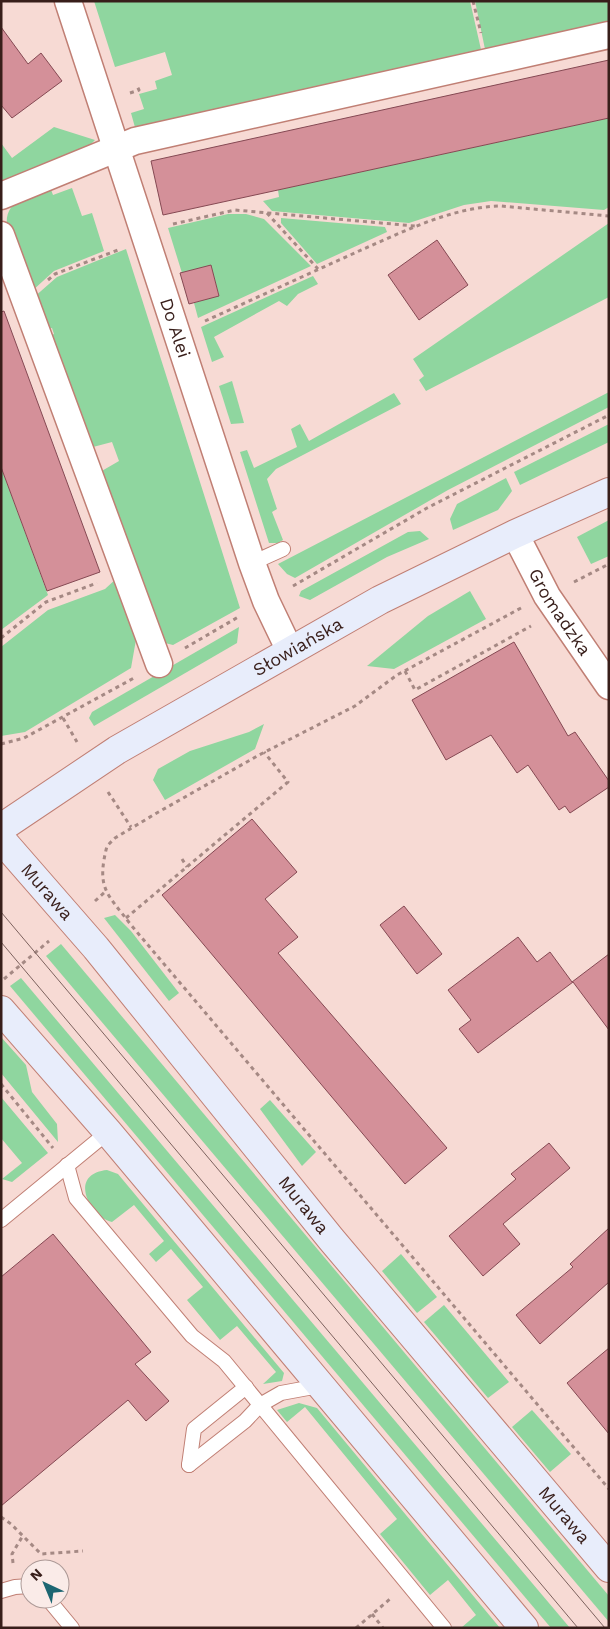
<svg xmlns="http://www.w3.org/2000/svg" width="610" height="1629" viewBox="0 0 610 1629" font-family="'Work Sans',sans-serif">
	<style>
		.green { fill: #8fd69f }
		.building { fill: #d49099; stroke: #854953 }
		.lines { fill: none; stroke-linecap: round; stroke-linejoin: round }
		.lane-casing { stroke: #c07f74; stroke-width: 16 }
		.street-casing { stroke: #c07f74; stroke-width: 29 }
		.secondary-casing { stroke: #c07f74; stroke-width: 30 }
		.path { stroke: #a58984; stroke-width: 3; stroke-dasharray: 4 4; stroke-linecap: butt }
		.lane { stroke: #fff; stroke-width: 14 }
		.street { stroke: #fff; stroke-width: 26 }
		.secondary { stroke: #e8edfb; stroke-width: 28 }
		.tram { stroke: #7d625e; stroke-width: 1 }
		.labels { text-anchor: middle; stroke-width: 4; stroke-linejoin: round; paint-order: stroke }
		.street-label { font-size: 18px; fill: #381e1a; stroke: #faebe8 }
	</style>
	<rect width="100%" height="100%" fill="#f7dad4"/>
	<g class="green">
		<path d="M94 1H470L482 54 136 131 131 113 144 109 139 94 157 89 155 81 172 75 165 52 115 67Z"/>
		<path d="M475 1H609V27L486 54Z"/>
		<path d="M609 118V207L604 210 491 201 464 205 409 223 272 211 263 201 279 197 278 190Z"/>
		<path d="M54 127 95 140 83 152 1 183V143L12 158Z"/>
		<path d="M50 187 53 195 72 188 82 216 92 213 104 251 54 271 32 291 7 226C4 200 30 195 50 187Z"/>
		<path d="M228 214H246L264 219 311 266 198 318 194 303 219 295 211 266 182 273 168 228Z"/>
		<path d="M281 218 385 227 387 232 317 264 281 223Z"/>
		<path d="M609 223V297L426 391 419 380 424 376 413 359Z"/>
		<path d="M126 249 240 608 173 645 161 642 100 472 119 461 112 442 93 447 47 337 54 334 52 328 45 330 33 298 57 277Z"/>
		<path d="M313 276 318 284 298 294 287 306 279 301 214 337 224 357 212 362 201 327Z"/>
		<path d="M232 381 244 423 231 424 219 386Z"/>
		<path d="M609 392V407L448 490 295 578 287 574 278 564Z"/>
		<path d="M394 393 401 404 276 469 267 479 277 509 272 512 283 540 278 543H269L240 452 247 450 254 468 297 447 291 429 300 424 309 441Z"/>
		<path d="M609 424V442L520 485 514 472Z"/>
		<path d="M1 467 48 595 1 630Z"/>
		<path d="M506 478 512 491 498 510 453 530 450 519 457 504Z"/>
		<path d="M609 520V556L591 564 577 537Z"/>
		<path d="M420 531 429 539 387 557 310 600 299 596 301 591 408 532Z"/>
		<path d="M117 578 137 634 131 668 25 732 1 736V647L48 610 105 589Z"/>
		<path d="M470 591 486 619 394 669 367 666 428 616Z"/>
		<path d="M239 627 237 643 94 726 89 718 92 712Z"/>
		<path d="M264 724 255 749 165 800 153 780 158 769 190 751 249 732Z"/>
		<path d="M115 915 131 931 179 993 169 1001 104 918Z"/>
		<path d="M61 944 609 1596V1622L46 956Z"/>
		<path d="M21 978 570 1628H551L10 986Z"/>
		<path d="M1 1037 26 1065 32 1092 57 1124 58 1142 1 1073Z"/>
		<path d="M1 1097 48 1153 12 1182 2 1179 22 1163 1 1138Z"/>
		<path d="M270 1100 316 1152 302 1166 260 1109Z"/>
		<path d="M107 1170 118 1174 284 1373 282 1381 263 1384 276 1372 237 1326 220 1340 187 1300 203 1287 171 1249 156 1262 149 1254 164 1241 134 1205 112 1222C90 1217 67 1174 107 1170Z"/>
		<path d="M401 1254 437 1297 417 1313 382 1271Z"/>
		<path d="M444 1305 509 1382 488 1398 424 1322Z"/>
		<path d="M299 1403 317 1408 500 1628H461L476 1615 448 1580 430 1595 380 1534 397 1519 305 1407 287 1422 277 1410Z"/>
		<path d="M532 1410 571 1454 550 1472 512 1427Z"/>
	</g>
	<g class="building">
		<path d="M1 27 28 64 41 53 62 81 12 118 1 105Z"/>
		<path d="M609 60V118L163 215 151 161Z"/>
		<path d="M437 240 468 285 419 320 388 275Z"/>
		<path d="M211 265 219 296 189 304 180 273Z"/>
		<path d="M4 311 100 572 47 591 1 467V312Z"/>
		<path d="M514 642 568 736 575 732 609 781V787L570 813 565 806 559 810 528 765 517 773 491 735 446 760 412 700Z"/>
		<path d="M252 819 297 872 265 899 298 937 278 953 447 1148 405 1184 162 895Z"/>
		<path d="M404 906 442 954 417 974 380 925Z"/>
		<path d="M518 937 537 962 550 952 572 982 609 954V1030L573 982 478 1053 459 1029 471 1020 448 990Z"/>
		<path d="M549 1143 570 1168 503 1224 520 1244 483 1276 449 1236 516 1179 511 1174Z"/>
		<path d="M609 1228V1282L540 1344 516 1315 573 1267 570 1264Z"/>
		<path d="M53 1234 151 1352 135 1364 169 1401 146 1421 128 1400 1 1506V1277Z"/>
		<path d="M609 1348V1434L567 1383Z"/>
	</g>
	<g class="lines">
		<defs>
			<g id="lane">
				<path d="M252 563 283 549"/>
				<path d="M67 1165 76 1198 192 1336 224 1361 444 1628"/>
				<path d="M1 1220 108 1132"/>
				<path d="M189 1465 245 1421 260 1405 281 1393 319 1386"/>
				<path d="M189 1465 194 1429 246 1387"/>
				<path d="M1 1591 15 1587 30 1586"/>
				<path d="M48 1599 72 1628"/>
			</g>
			<g id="street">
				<path id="s1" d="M68 1 252 563 266 601 290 651"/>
				<path d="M1 196 135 141 609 35"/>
				<path d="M1 235 159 664"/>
				<path id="s2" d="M515 534 547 596 609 686"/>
			</g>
			<g id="secondary">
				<path id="s3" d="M1 828 117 750 380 600 515 534 609 492"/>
				<path id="s4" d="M1 839 96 948 331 1239 609 1568"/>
				<path d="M1 1010 108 1132 524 1628"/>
			</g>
		</defs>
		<use href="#lane" class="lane-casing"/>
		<use href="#street" class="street-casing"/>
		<use href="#secondary" class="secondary-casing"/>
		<g class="path">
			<path d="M473 1 481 33"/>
			<path d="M130 93 139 90 137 86"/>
			<path d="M267 213 318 269"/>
			<path d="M173 224 235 210 415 226"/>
			<path d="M48 280 55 274 118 250"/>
			<path d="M205 321C256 298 308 274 359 251 403 232 451 207 501 206L609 216"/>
			<path d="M574 582 609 564"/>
			<path d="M293 586 427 508 609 415"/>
			<path d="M521 608 397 675 355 706 259 755 155 814 115 838 107 846C96 889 107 893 131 925L609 1489"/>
			<path d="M1 638 46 602 97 583"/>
			<path d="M185 648 240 616"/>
			<path d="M405 671 415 690 531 626"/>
			<path d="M63 718 77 742"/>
			<path d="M1 744 24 738 134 678"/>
			<path d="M108 792 131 827"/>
			<path d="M182 859 187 867"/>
			<path d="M95 901 105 892"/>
			<path d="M126 918 288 782 264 752"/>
			<path d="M4 979 49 941"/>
			<path d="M1 1084 53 1148"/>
			<path d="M1 1517 11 1524 41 1554 83 1551"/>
			<path d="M13 1563 12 1554 22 1537"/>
			<path d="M372 1614 383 1628"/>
			<path d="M356 1628 390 1599"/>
		</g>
		<use href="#lane" class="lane"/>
		<use href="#street" class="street"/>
		<use href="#secondary" class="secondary"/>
		<g class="tram">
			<path d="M1 912 605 1628"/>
			<path d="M1 942 578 1628"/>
		</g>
	</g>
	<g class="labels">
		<g class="street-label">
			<text dy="6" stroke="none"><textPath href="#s1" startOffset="344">Do Alei</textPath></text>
			<text dy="6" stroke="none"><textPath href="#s2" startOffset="90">Gromadzka</textPath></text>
			<text dy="6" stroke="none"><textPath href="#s3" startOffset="348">Słowiańska</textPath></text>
			<text dy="6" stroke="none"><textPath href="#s4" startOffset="70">Murawa</textPath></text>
			<text dy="6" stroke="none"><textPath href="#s4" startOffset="475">Murawa</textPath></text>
			<text dy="6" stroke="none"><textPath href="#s4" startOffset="880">Murawa</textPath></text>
		</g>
	</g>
	<rect width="610" height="1629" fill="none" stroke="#381e1a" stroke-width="5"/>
	<g transform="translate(45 1584) rotate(316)"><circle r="24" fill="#faebe8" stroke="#ac9996"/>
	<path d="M0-4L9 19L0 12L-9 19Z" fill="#1c6672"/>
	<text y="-8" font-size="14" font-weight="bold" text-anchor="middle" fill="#381e1a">N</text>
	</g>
</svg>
